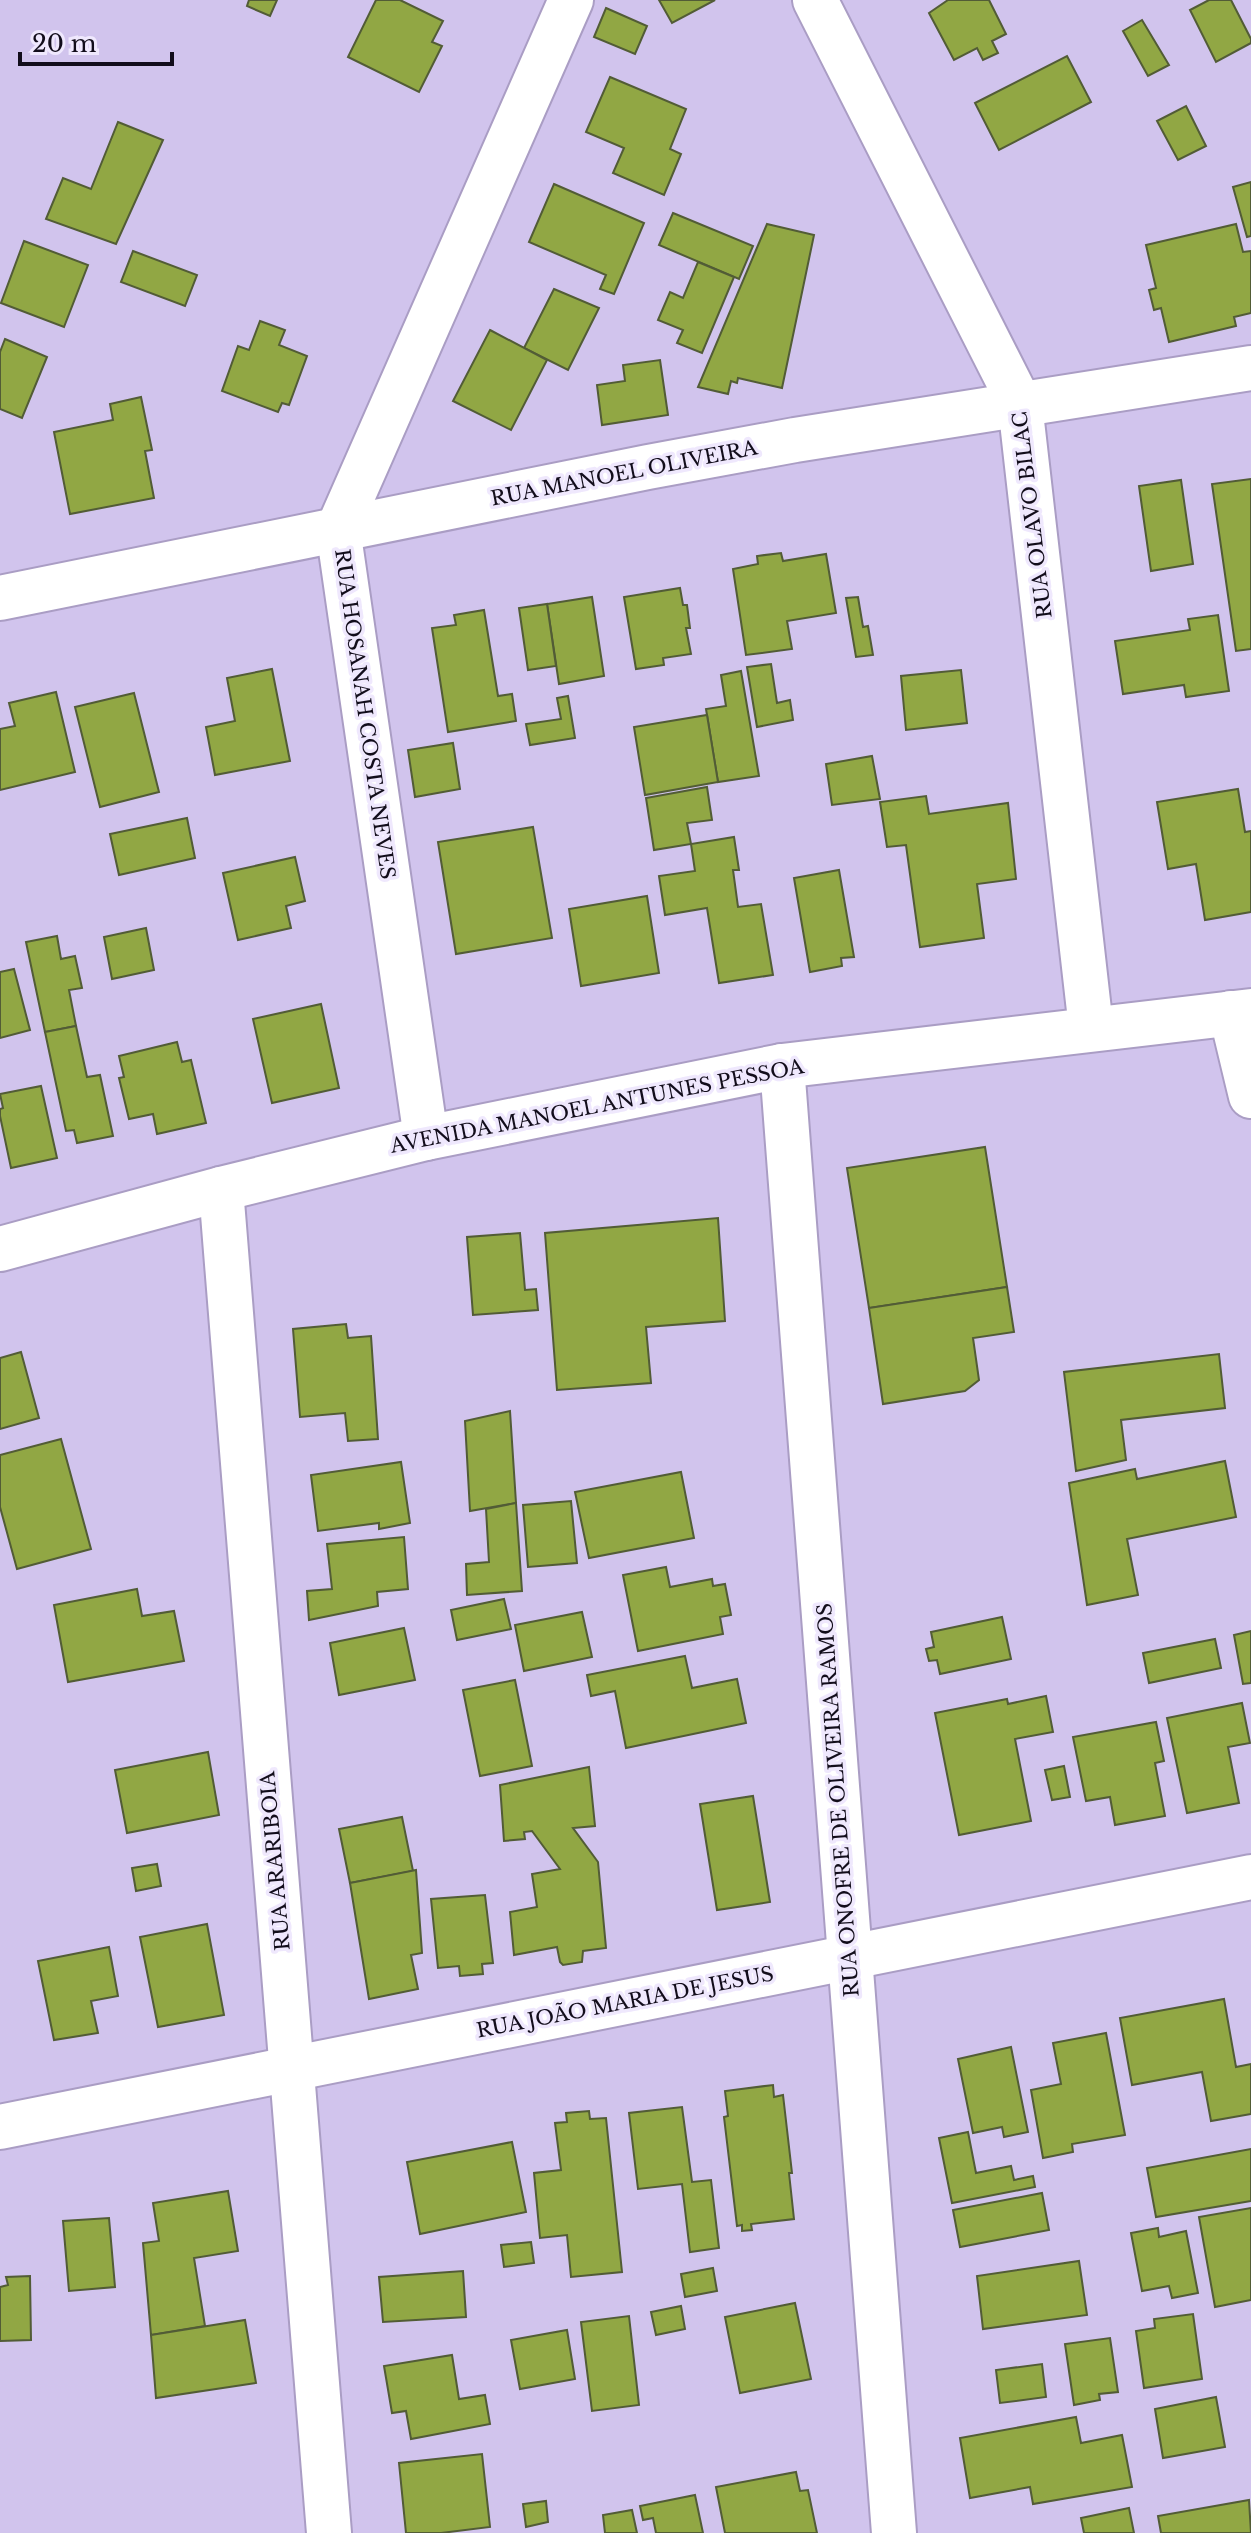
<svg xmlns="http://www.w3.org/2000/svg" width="1251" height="2533" viewBox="0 0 1251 2533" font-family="'Libre Baskerville',serif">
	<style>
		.building { fill: #91a744; stroke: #525c36; stroke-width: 2 }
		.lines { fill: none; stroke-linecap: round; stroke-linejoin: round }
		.street-casing { stroke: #aa9dc4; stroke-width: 48 }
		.primary-casing { stroke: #aa9dc4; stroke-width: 48 }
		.street { stroke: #fff; stroke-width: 44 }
		.primary { stroke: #fff; stroke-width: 44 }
		.labels { text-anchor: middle; stroke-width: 7; stroke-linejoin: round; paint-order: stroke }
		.street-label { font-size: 20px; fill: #120d1b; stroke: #efe8fd }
	</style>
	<rect width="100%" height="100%" fill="#d1c4ed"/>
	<g class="building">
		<path d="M249 0H277L270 16 247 6Z"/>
		<path d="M376 0H400L443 21 432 42 442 46 419 92 348 57Z"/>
		<path d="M659 0H715L672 23Z"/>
		<path d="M948 0H989L1006 34 992 41 998 53 983 60 977 48 954 60 929 13Z"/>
		<path d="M1209 0H1231L1251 39V43L1216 62 1190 10Z"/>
		<path d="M606 8 647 26 635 54 594 37Z"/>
		<path d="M1142 20 1169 65 1148 76 1123 31Z"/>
		<path d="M1067 56 1091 102 999 150 975 103Z"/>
		<path d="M610 77 686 109 670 149 681 154 664 195 613 173 624 148 586 132Z"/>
		<path d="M1186 106 1206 146 1178 160 1157 121Z"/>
		<path d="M118 122 163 140 116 244 46 219 63 178 91 189Z"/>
		<path d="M1251 182V236L1247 237 1233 187Z"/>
		<path d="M554 184 644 223 614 294 600 289 606 275 529 242Z"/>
		<path d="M673 213 753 246 739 279 659 245Z"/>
		<path d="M767 224 814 235 782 388 738 378 737 383 731 381 728 394 698 387Z"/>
		<path d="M1236 224 1243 252 1251 251V313L1234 317 1236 326 1169 342 1161 308 1154 310 1149 290 1156 288 1146 245Z"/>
		<path d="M24 241 88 265 64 327 1 303Z"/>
		<path d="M133 251 197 275 185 306 121 282Z"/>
		<path d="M698 262 734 277 702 353 677 343 683 330 658 320 670 292 683 298Z"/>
		<path d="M554 289 599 308 568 370 524 348Z"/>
		<path d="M260 321 285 330 279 345 307 356 289 405 282 403 278 412 222 391 238 346 249 350Z"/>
		<path d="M490 330 547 360 511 430 453 401Z"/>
		<path d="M5 339 47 357 22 418 0 409V352Z"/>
		<path d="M660 360 668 415 602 425 597 385 625 381 623 365Z"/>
		<path d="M141 397 152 450 145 451 154 498 70 514 54 432 113 420 110 404Z"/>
		<path d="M1251 479V649L1236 651 1212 484Z"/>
		<path d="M1181 480 1193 564 1151 571 1139 486Z"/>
		<path d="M781 553 783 561 826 554 836 613 787 621 792 649 746 655 733 569 758 564 757 556Z"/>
		<path d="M680 588 683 605H687L690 628H686L691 654 663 658 664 665 636 669 624 597Z"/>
		<path d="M592 597 604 676 559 684 547 604Z"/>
		<path d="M858 597 863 627 868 626 873 655 856 657 846 598Z"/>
		<path d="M547 604 556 666 528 670 519 608Z"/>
		<path d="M484 610 498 696 512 694 516 721 448 732 432 628 456 625 454 615Z"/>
		<path d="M1218 615 1229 691 1186 697 1184 685 1123 694 1115 641 1190 630 1188 619Z"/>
		<path d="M771 664 777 703 790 700 793 720 757 727 747 667Z"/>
		<path d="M272 669 290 761 215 775 206 727 235 721 227 678Z"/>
		<path d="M961 670 967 723 906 730 901 676Z"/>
		<path d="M741 671 759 776 718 782 706 709 726 706 721 675Z"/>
		<path d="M56 692 75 772 0 790V729L15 726 9 703Z"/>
		<path d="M134 693 159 792 100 807 75 707Z"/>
		<path d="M568 696 575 738 530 745 526 724 561 719 557 698Z"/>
		<path d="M707 715 718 782 645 795 634 727Z"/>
		<path d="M453 743 460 789 415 797 408 750Z"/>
		<path d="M872 756 880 799 832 805 826 764Z"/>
		<path d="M707 787 712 820 687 823 691 844 654 850 646 798Z"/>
		<path d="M1238 789 1245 832 1251 831V912L1205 920 1196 864 1168 869 1157 802Z"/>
		<path d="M926 796 929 814 1008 803 1016 879 977 884 984 938 920 947 906 845 887 847 880 802Z"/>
		<path d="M187 818 195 858 119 875 110 834Z"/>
		<path d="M533 827 552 938 456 954 438 842Z"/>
		<path d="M734 837 739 870H733L738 907 761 904 773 975 719 983 707 908 665 915 659 876 695 871 691 844Z"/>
		<path d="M295 857 305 901 286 906 291 928 238 940 223 873Z"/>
		<path d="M839 870 854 957 841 958 842 966 810 972 794 878Z"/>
		<path d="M647 896 659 973 581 986 569 909Z"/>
		<path d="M146 928 154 970 112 979 104 937Z"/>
		<path d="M57 936 61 959 75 956 82 988 69 990 76 1026 45 1032 26 942Z"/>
		<path d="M14 969 30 1030 0 1038V972Z"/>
		<path d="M321 1004 339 1088 272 1103 253 1019Z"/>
		<path d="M76 1026 87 1077 100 1075 113 1136 77 1143 74 1130 66 1131 45 1032Z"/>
		<path d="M177 1042 182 1062 191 1060 206 1123 157 1134 153 1114 129 1119 119 1078 124 1077 119 1056Z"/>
		<path d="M41 1086 57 1158 11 1168 0 1116V1109L3 1108 0 1094Z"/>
		<path d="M985 1147 1007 1287 869 1308 847 1168Z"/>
		<path d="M718 1218 725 1321 646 1327 651 1383 557 1390 545 1233Z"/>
		<path d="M520 1233 525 1290 536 1289 538 1310 473 1315 467 1237Z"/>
		<path d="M1007 1287 1014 1332 973 1338 979 1380 965 1391 883 1404 869 1308Z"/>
		<path d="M346 1324 348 1338 371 1336 378 1439 348 1441 345 1413 300 1417 293 1329Z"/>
		<path d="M21 1352 39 1418 0 1429V1358Z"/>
		<path d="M1219 1354 1225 1408 1121 1420 1126 1460 1076 1471 1064 1372Z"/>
		<path d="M510 1411 516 1503 470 1511 465 1421Z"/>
		<path d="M61 1439 91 1549 17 1569 0 1507V1455Z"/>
		<path d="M1225 1461 1236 1517 1127 1539 1138 1595 1087 1605 1069 1483 1135 1469 1137 1479Z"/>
		<path d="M401 1462 410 1523 379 1529V1523L318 1531 311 1475Z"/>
		<path d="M681 1472 694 1538 589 1558 575 1492Z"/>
		<path d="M571 1501 577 1563 528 1567 523 1505Z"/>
		<path d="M516 1503 522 1591 467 1595 466 1564 489 1562 486 1509Z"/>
		<path d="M404 1537 408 1589 377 1592 378 1606 309 1620 307 1591 332 1589 327 1544Z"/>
		<path d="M666 1567 670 1587 712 1579 713 1586 725 1584 731 1615 720 1617 723 1634 638 1651 623 1575Z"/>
		<path d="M137 1589 142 1616 174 1611 184 1661 68 1682 54 1605Z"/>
		<path d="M504 1599 511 1629 457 1640 451 1610Z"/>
		<path d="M582 1612 592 1657 524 1671 515 1625Z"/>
		<path d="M1002 1617 1011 1659 940 1674 937 1660 929 1661 926 1649 934 1647 931 1632Z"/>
		<path d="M404 1628 415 1680 339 1695 330 1643Z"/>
		<path d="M1251 1631V1683L1243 1684 1234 1635Z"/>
		<path d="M1215 1639 1221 1668 1149 1683 1143 1653Z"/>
		<path d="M685 1656 692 1688 737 1679 746 1723 626 1748 615 1691 591 1696 587 1675Z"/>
		<path d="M515 1680 532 1766 480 1776 463 1690Z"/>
		<path d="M1046 1696 1053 1732 1015 1739 1031 1821 959 1835 935 1713 1007 1699 1008 1704Z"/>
		<path d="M1242 1703 1250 1743 1228 1747 1239 1803 1187 1813 1167 1718Z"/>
		<path d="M1156 1722 1164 1761 1155 1763 1165 1816 1115 1825 1110 1797 1086 1801 1073 1737Z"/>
		<path d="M208 1752 219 1815 127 1833 115 1770Z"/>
		<path d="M1064 1766 1070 1797 1052 1800 1045 1770Z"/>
		<path d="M589 1767 595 1826 573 1828 598 1862 606 1948 583 1951 582 1962 563 1965 560 1962 557 1947 514 1955 510 1912 537 1907 532 1874 560 1869 532 1831 524 1832 525 1839 504 1841 500 1785Z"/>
		<path d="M753 1796 770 1902 717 1910 700 1804Z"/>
		<path d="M402 1817 413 1871 350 1883 339 1829Z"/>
		<path d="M157 1864 161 1886 136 1891 132 1868Z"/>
		<path d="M416 1870 422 1953 411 1955 418 1989 369 1999 350 1883Z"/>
		<path d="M485 1895 493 1963 482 1964 483 1974 460 1976 459 1966 438 1968 431 1899Z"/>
		<path d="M207 1924 224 2015 158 2027 140 1937Z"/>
		<path d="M109 1947 118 1996 91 2001 98 2033 54 2040 38 1961Z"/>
		<path d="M1224 1999 1236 2067 1251 2064V2114L1211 2121 1202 2072 1132 2085 1120 2018Z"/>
		<path d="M1106 2033 1125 2135 1072 2144 1073 2152 1043 2158 1031 2090 1061 2084 1053 2043Z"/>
		<path d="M1011 2047 1028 2132 1004 2137 1002 2127 973 2133 958 2059Z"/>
		<path d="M773 2085 774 2097 783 2095 792 2173H789L794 2219 751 2224 752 2230 742 2231V2225L737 2226 724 2117 728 2116 725 2091Z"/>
		<path d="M682 2107 692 2182 711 2180 719 2248 690 2252 682 2184 638 2189 629 2113Z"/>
		<path d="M589 2111 590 2119 606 2118 622 2272 571 2277 567 2235 540 2238 534 2173 561 2170 555 2123 567 2122 566 2113Z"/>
		<path d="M968 2132 976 2173 1011 2166 1014 2180 1033 2176 1035 2187 952 2203 939 2138Z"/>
		<path d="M512 2142 526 2212 420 2234 407 2162Z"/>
		<path d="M1251 2149V2201L1156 2217 1147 2168Z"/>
		<path d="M228 2191 238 2251 194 2258 205 2326 151 2335 143 2243 159 2241 153 2203Z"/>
		<path d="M1042 2193 1049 2230 960 2247 953 2210Z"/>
		<path d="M1251 2208V2300L1215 2307 1199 2217Z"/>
		<path d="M109 2218 115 2287 69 2291 63 2221Z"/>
		<path d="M1158 2228 1159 2237 1186 2231 1198 2293 1172 2298 1169 2286 1142 2291 1131 2233Z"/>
		<path d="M531 2242 534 2263 504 2267 501 2245Z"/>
		<path d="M1079 2261 1087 2315 983 2329 977 2276Z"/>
		<path d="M713 2268 717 2291 685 2297 681 2274Z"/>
		<path d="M463 2271 466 2317 383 2322 379 2277Z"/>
		<path d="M30 2276 31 2340 0 2341V2287L8 2285 6 2277Z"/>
		<path d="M795 2303 811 2379 740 2393 725 2317Z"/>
		<path d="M681 2306 685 2329 656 2335 651 2312Z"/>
		<path d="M1193 2314 1202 2379 1144 2388 1136 2331 1155 2328 1154 2319Z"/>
		<path d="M629 2316 639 2405 592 2411 581 2322Z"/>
		<path d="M245 2320 256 2383 156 2398 151 2335Z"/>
		<path d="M567 2330 575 2379 520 2389 511 2340Z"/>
		<path d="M1110 2338 1118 2392 1099 2394 1100 2400 1074 2405 1065 2344Z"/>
		<path d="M452 2355 459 2399 485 2395 490 2424 411 2439 406 2411 392 2413 384 2366Z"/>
		<path d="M1042 2364 1046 2397 1000 2403 996 2370Z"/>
		<path d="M1216 2397 1225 2447 1163 2458 1155 2409Z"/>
		<path d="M1076 2417 1081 2443 1122 2435 1132 2487 1033 2504 1030 2487 970 2498 960 2438Z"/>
		<path d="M482 2454 490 2527 441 2533H406L399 2463Z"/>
		<path d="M796 2472 800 2491 808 2490 817 2533H725L716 2487Z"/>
		<path d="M695 2495 703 2533H656L653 2518 643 2520 640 2506Z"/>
		<path d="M1249 2500 1251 2533H1161L1158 2516Z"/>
		<path d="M546 2501 548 2522 526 2527 523 2504Z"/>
		<path d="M1129 2508 1134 2533H1084L1081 2518Z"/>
		<path d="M632 2510 637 2533H605L603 2515Z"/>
	</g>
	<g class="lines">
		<defs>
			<g id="street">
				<path d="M815 0 1020 404 1091 1028"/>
				<path d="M0 598 648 467 795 440 1251 368"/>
				<path d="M1231 1013 1251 1096"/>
				<path d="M782 1066 894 2533"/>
				<path d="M426 1138 338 529 571 0"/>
				<path d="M221 1189 329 2533"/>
				<path d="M0 2127 1251 1877"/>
			</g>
			<path id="primary" d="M0 1249 221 1189 426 1138 782 1066 1251 1011"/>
		</defs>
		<use href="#street" class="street-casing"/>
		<use href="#primary" class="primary-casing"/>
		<use href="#street" class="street"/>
		<use href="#primary" class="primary"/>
	</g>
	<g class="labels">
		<g class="street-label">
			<text transform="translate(624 473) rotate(-11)" y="7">RUA MANOEL OLIVEIRA</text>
			<text transform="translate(1032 515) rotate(-97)" y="7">RUA OLAVO BILAC</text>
			<text transform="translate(365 714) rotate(82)" y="7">RUA HOSANAH COSTA NEVES</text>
			<text transform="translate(597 1106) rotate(-11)" y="7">AVENIDA MANOEL ANTUNES PESSOA</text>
			<text transform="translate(838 1800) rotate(-94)" y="7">RUA ONOFRE DE OLIVEIRA RAMOS</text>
			<text transform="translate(275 1861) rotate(-95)" y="7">RUA ARARIBOIA</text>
			<text transform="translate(625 2002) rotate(-11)" y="7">RUA JOÃO MARIA DE JESUS</text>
		</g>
	</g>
	<path d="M20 52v12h152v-12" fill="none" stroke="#120d1b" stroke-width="4"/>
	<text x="32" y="52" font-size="24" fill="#120d1b" stroke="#efe8fd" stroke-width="6" paint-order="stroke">20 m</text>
</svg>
